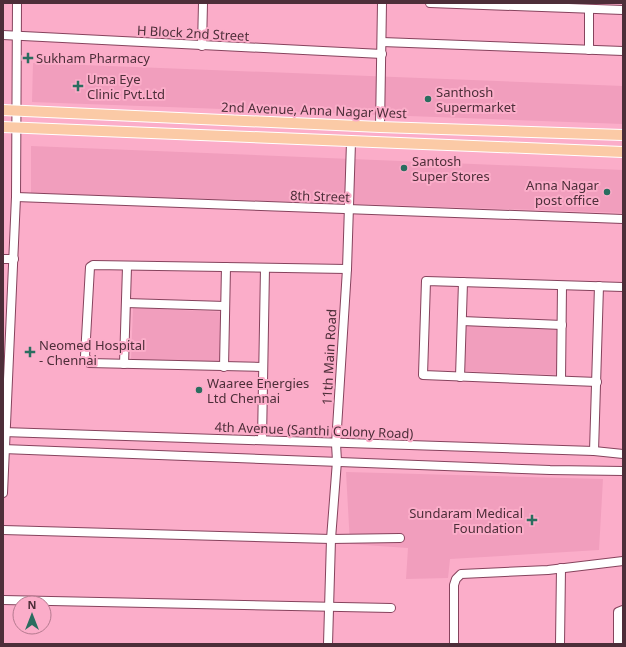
<svg xmlns="http://www.w3.org/2000/svg" width="626" height="647" viewBox="0 0 626 647" font-family="'Noto Sans',sans-serif">
	<style>
		.built { fill: #f19ebd }
		.lines { fill: none; stroke-linecap: round; stroke-linejoin: round }
		.minor-casing { stroke: #86435d; stroke-width: 10 }
		.major-casing { stroke: #fff; stroke-width: 12 }
		.minor { stroke: #fff; stroke-width: 8 }
		.major { stroke: #fbcaa6; stroke-width: 10 }
		.poi-dot { fill: #2a6d5f; stroke: #fbadc9; stroke-width: 1.5 }
		.labels { text-anchor: middle; stroke-width: 4; stroke-linejoin: round; paint-order: stroke }
		.street-label { font-size: 13px; fill: #4d2e39; stroke: #fbadc9 }
		.poi-label { font-size: 13px; fill: #4d2e39; stroke: #fbadc9; text-anchor: start }
	</style>
	<rect width="100%" height="100%" fill="#fbadc9"/>
	<g class="built">
		<path d="M33 63 623 86V124L32 102Z"/>
		<path d="M31 146 623 170V213L31 193Z"/>
		<path d="M133 308 229 312 227 365 131 361Z"/>
		<path d="M466 323 560 327 558 375 464 371Z"/>
		<path d="M346 472 603 479 599 550 450 559 448 578 406 579 408 548 350 544Z"/>
	</g>
	<g class="lines">
		<defs>
			<g id="minor">
				<path d="M430 3 623 10"/>
				<path d="M589 9V50"/>
				<path d="M3 35 382 54"/>
				<path d="M382 42 623 51"/>
				<path d="M202 46 203 3"/>
				<path d="M380 127 382 3"/>
				<path d="M16 197 623 219"/>
				<path d="M3 259H14"/>
				<path d="M126 303 225 306"/>
				<path d="M462 321 562 325"/>
				<path d="M124 364 127 267"/>
				<path d="M224 367 226 267"/>
				<path d="M262 367 89 363 85 356 90 267 93 265 347 269"/>
				<path d="M460 377 463 282"/>
				<path d="M561 380 562 286"/>
				<path d="M597 382 423 375 426 281 623 287"/>
				<path d="M3 432 594 451 623 454"/>
				<path d="M262 440 265 268"/>
				<path d="M3 449 550 470 623 471"/>
				<path d="M594 451 599 286"/>
				<path d="M3 493 16 197 17 3"/>
				<path d="M3 530 331 539 400 538"/>
				<path d="M3 600 391 608"/>
				<path d="M328 644 331 539 337 461 336 444 347 269 351 142"/>
				<path d="M454 644V585L456 579 461 574 548 570 623 561"/>
				<path d="M560 644 561 568"/>
				<path d="M618 644V612L623 610"/>
			</g>
			<g id="major">
				<path d="M3 110 380 127 623 135"/>
				<path d="M3 127 623 152"/>
			</g>
		</defs>
		<use href="#minor" class="minor-casing"/>
		<use href="#major" class="major-casing"/>
		<use href="#minor" class="minor"/>
		<use href="#major" class="major"/>
	</g>
	<g class="poi-dot">
		<path d="M26 52h4v4h4v4h-4v4h-4v-4h-4v-4h4z"/>
		<path d="M76 80h4v4h4v4h-4v4h-4v-4h-4v-4h4z"/>
		<circle cx="428" cy="99" r="4"/>
		<circle cx="404" cy="168" r="4"/>
		<circle cx="607" cy="192" r="4"/>
		<path d="M28 346h4v4h4v4h-4v4h-4v-4h-4v-4h4z"/>
		<circle cx="199" cy="390" r="4"/>
		<path d="M530 514h4v4h4v4h-4v4h-4v-4h-4v-4h4z"/>
	</g>
	<g class="labels">
		<g class="street-label">
			<text transform="translate(193 33) rotate(3)" y="5">H Block 2nd Street</text>
			<text transform="translate(314 110) rotate(2)" y="5">2nd Avenue, Anna Nagar West</text>
			<text transform="translate(320 196) rotate(2)" y="5">8th Street</text>
			<text transform="translate(329 357) rotate(-87)" y="5">11th Main Road</text>
			<text transform="translate(314 430) rotate(2)" y="5">4th Avenue (Santhi Colony Road)</text>
		</g>
		<g class="poi-label">
			<text x="36" y="63">Sukham Pharmacy</text>
			<text x="87" y="84">Uma Eye<tspan x="87" dy="15">Clinic Pvt.Ltd</tspan></text>
			<text x="436" y="97">Santhosh<tspan x="436" dy="15">Supermarket</tspan></text>
			<text x="412" y="166">Santosh<tspan x="412" dy="15">Super Stores</tspan></text>
			<text x="599" y="190" text-anchor="end">Anna Nagar<tspan x="599" dy="15">post office</tspan></text>
			<text x="39" y="350">Neomed Hospital<tspan x="39" dy="15">- Chennai</tspan></text>
			<text x="207" y="388">Waaree Energies<tspan x="207" dy="15">Ltd Chennai</tspan></text>
			<text x="523" y="518" text-anchor="end">Sundaram Medical<tspan x="523" dy="15">Foundation</tspan></text>
		</g>
	</g>
	<rect width="626" height="647" fill="none" stroke="#4d2e39" stroke-width="8"/>
	<g transform="translate(32 615)"><circle r="19" fill="#fbadc9" stroke="#b57a8f"/>
	<path d="M0-3L7 15L0 10L-7 15Z" fill="#2a6d5f"/>
	<text y="-6" font-size="11" font-weight="bold" text-anchor="middle" fill="#4d2e39">N</text>
	</g>
</svg>
